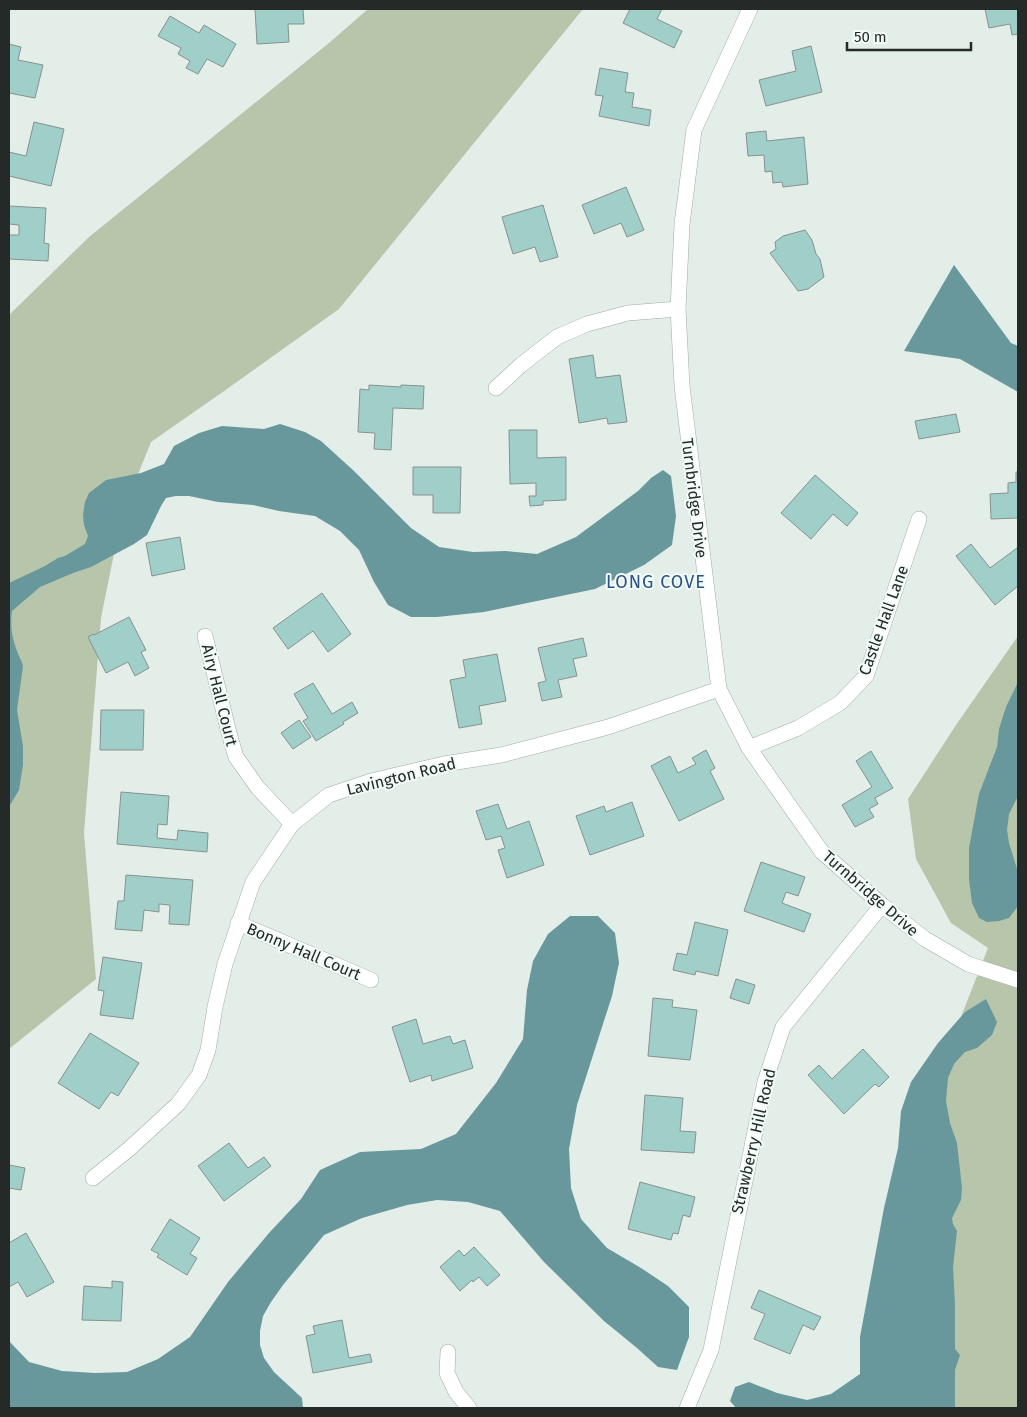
<svg xmlns="http://www.w3.org/2000/svg" width="1027" height="1417" viewBox="0 0 1027 1417" font-family="'Fira Sans',sans-serif">
	<style>
		.green { fill: #b7c5ab }
		.water { fill: #68979c }
		.building { fill: #a0cfc9; stroke: #87918f }
		.lines { fill: none; stroke-linecap: round; stroke-linejoin: round }
		.street-casing { stroke: #a1aba6; stroke-width: 16 }
		.street { stroke: #fff; stroke-width: 15 }
		.labels { text-anchor: middle; stroke-width: 4; stroke-linejoin: round; paint-order: stroke }
		.street-label { font-size: 16px; fill: #252927; stroke: #f1fbf7 }
		.neighbourhood-label { font-size: 18px; letter-spacing: 1px; fill: #2d5288; stroke: #f1fbf7 }
	</style>
	<rect width="100%" height="100%" fill="#e4eee9"/>
	<g class="green">
		<path d="M368 9H583L339 309 227 389 151 442 122 514 101 618 84 833 96 979 9 1049V315L89 237 329 43Z"/>
		<path d="M1018 636V1408H871L925 1109 988 948 951 923 916 859 908 799 956 725Z"/>
	</g>
	<g class="water">
		<path d="M954 265 1011 343 1018 346V392L960 359 904 351Z"/>
		<path d="M280 424 305 432 321 441 354 471 411 528 439 547 473 552 506 551 537 554 576 537 638 491 651 478 663 470 671 476 676 516 672 545 644 565 595 589 484 612 437 617H411L388 605 374 582 359 550 340 531 315 516 279 511 253 505 218 502 189 496H176L166 498 161 506 147 535 134 544 91 567 73 573 40 587 12 611C10 625 12 639 17 651 19 657 22 661 23 666L17 710 23 746V765L19 790 9 807V583L45 566 58 558 65 556 85 544 88 536 84 525 83 514 85 502 89 493 97 487 106 480 141 473 164 464 174 446 199 433 222 426 264 429Z"/>
		<path d="M1018 682V796L1009 814 1007 830 1009 843 1018 872V906L1009 918 999 921 987 922 979 918 972 903 969 879V848L979 794 997 747 999 729 1006 707Z"/>
		<path d="M570 916H598L615 933 619 963 612 996 577 1105 569 1149 571 1188 581 1219 607 1248 641 1268 668 1286 689 1307V1337L677 1370 658 1367 637 1348 604 1321 544 1262 500 1211 468 1202 437 1200 407 1205 362 1218 324 1235 283 1285 271 1302 263 1316 260 1331V1345L264 1358 274 1372 302 1398 303 1408H9V1341L29 1362 62 1371 95 1373 127 1372 158 1359 190 1337 228 1282 269 1233 301 1199 320 1170 360 1152 421 1149 456 1134 496 1083 523 1039 527 990 533 961 548 934Z"/>
		<path d="M986 999 997 1022 992 1035 977 1048 965 1052 954 1064 948 1078 946 1101 950 1123 957 1143 962 1188 961 1200 952 1218 953 1224 957 1231 953 1267 955 1304V1349L960 1355 955 1370V1408H736L730 1401 735 1387 749 1382 777 1393 807 1400 831 1394 860 1374V1337L884 1208 898 1148 901 1111 911 1082 938 1043 965 1012Z"/>
	</g>
	<g class="building">
		<path d="M255 9H303L304 24H288L289 42 257 44Z"/>
		<path d="M630 9H662L657 19 682 31 674 48 623 23Z"/>
		<path d="M985 9H1018V34L1012 35 1010 24 989 28Z"/>
		<path d="M170 16 199 33 204 25 236 44 223 67 207 59 198 74 186 68 190 61 178 54 181 48 158 36Z"/>
		<path d="M9 44 21 47 18 60 43 65 35 98 9 93Z"/>
		<path d="M811 46 822 92 766 106 759 80 796 71 792 51Z"/>
		<path d="M600 68 628 73 625 92 634 93 632 107 651 110 649 126 599 116 603 96 595 95Z"/>
		<path d="M34 122 64 129 51 186 9 176V152L26 156Z"/>
		<path d="M766 131 767 141 804 137 808 184 783 187 782 182 773 183 772 171 765 172 764 155 748 156 746 133Z"/>
		<path d="M626 187 644 230 627 237 621 223 594 234 582 205Z"/>
		<path d="M543 205 558 257 540 262 535 247 513 254 502 217Z"/>
		<path d="M9 206 46 208 44 243 49 244 48 261 9 259V235H19V225L9 224Z"/>
		<path d="M805 230 812 240 816 254 820 259 824 277 808 289 798 291 770 253 776 249 775 242 783 236Z"/>
		<path d="M593 355 596 378 620 375 627 422 608 424 607 418 579 423 569 359Z"/>
		<path d="M369 385 401 387V385L424 386 423 409 393 408 391 450 374 449 375 433 358 432 360 389 369 390Z"/>
		<path d="M956 414 960 432 919 439 915 421Z"/>
		<path d="M509 430H537V458L566 457V500L543 501V505L530 506 529 496H536V483L510 484Z"/>
		<path d="M413 467H461L460 513H433V495H413Z"/>
		<path d="M1016 472H1018V518L991 519 990 494 1008 493V483L1016 482Z"/>
		<path d="M815 475 858 513 847 526 833 514 811 539 781 513Z"/>
		<path d="M180 537 185 569 152 576 146 543Z"/>
		<path d="M971 544 990 568 1017 548 1018 550V586L995 605 956 556Z"/>
		<path d="M322 593 351 634 328 652 313 631 288 649 273 628Z"/>
		<path d="M129 617 146 650 141 652 149 668 135 676 128 662 106 673 88 637 93 634 94 635Z"/>
		<path d="M583 638 587 656 573 659 577 676 558 680 562 697 542 701 538 683 546 681 538 648Z"/>
		<path d="M497 654 506 701 479 706 482 724 459 728 450 680 466 677 463 660Z"/>
		<path d="M313 683 332 714 352 702 358 713 343 722 344 724 316 741 303 721 308 718 294 694Z"/>
		<path d="M101 710H144L143 750H100Z"/>
		<path d="M299 720 311 737 293 749 281 733Z"/>
		<path d="M706 750 715 768 710 771 724 799 679 821 651 766 670 756 678 773 696 764 692 758Z"/>
		<path d="M871 751 893 788 875 798 878 804 869 809 874 817 855 827 842 805 872 787 856 761Z"/>
		<path d="M121 792 169 796 167 825 158 824 157 838 177 840 178 830 208 833 207 852 117 844Z"/>
		<path d="M632 802 644 836 590 855 576 816 604 806 606 812Z"/>
		<path d="M498 804 507 829 529 821 544 865 507 878 498 850 505 848 501 836 486 840 476 811Z"/>
		<path d="M761 862 805 877 798 896 786 892 782 903 811 914 804 932 744 911Z"/>
		<path d="M126 875 193 880 189 925 169 924 170 905 159 904V912L144 910 142 931 115 929 118 901H124Z"/>
		<path d="M695 922 728 930 718 976 696 971 695 975 673 970 677 953 687 955Z"/>
		<path d="M103 957 142 963 133 1019 100 1015 104 991 98 990Z"/>
		<path d="M736 979 755 985 749 1004 730 998Z"/>
		<path d="M653 998 673 1000 672 1007 697 1010 690 1060 648 1056Z"/>
		<path d="M416 1019 423 1044 450 1036 453 1044 465 1040 473 1068 432 1081 431 1075 410 1082 392 1027Z"/>
		<path d="M90 1033 139 1063 118 1096 111 1092 99 1109 58 1083Z"/>
		<path d="M863 1049 889 1077 879 1087 875 1084 844 1114 808 1075 819 1065 832 1079Z"/>
		<path d="M645 1095 683 1098 680 1131 696 1132 694 1153 641 1150Z"/>
		<path d="M229 1143 248 1168 264 1157 271 1166 224 1201 198 1166Z"/>
		<path d="M9 1165 25 1168 21 1190 9 1188Z"/>
		<path d="M640 1182 695 1197 690 1217 683 1215 678 1234 673 1233 671 1240 628 1229Z"/>
		<path d="M170 1219 200 1238 190 1254 197 1258 187 1275 157 1257 159 1254 151 1250Z"/>
		<path d="M26 1233 54 1282 27 1297 18 1282 9 1287V1243Z"/>
		<path d="M474 1247 500 1275 487 1286 479 1277 473 1282 472 1280 460 1291 440 1267 459 1250 464 1256Z"/>
		<path d="M112 1281 123 1282 121 1321 82 1320 84 1286 112 1288Z"/>
		<path d="M759 1290 821 1317 814 1330 803 1325 790 1354 754 1339 765 1314 751 1308Z"/>
		<path d="M342 1320 349 1358 370 1354 372 1362 313 1373 306 1336 315 1334 313 1326Z"/>
	</g>
	<g class="lines">
		<defs>
			<g id="street">
				<path d="M750 9 694 130 682 224 678 309 682 386 719 689 749 748 822 852 882 905 925 939 968 964 1018 980"/>
				<path d="M496 388 521 365 557 337 587 324 628 313 678 309"/>
				<path d="M205 636 229 733 236 757 258 788 292 824"/>
				<path d="M749 748 798 728 840 703 866 676 919 519"/>
				<path d="M238 923 371 980"/>
				<path d="M93 1178 129 1149 178 1104 199 1075 208 1050 215 1007 225 964 253 882 292 824 329 795 371 781 444 764 501 755 608 727 719 689"/>
				<path d="M448 1352 447 1373 456 1392 469 1408"/>
				<path d="M687 1408 711 1350 765 1082 783 1027 882 905"/>
			</g>
		</defs>
		<use href="#street" class="street-casing"/>
		<use href="#street" class="street"/>
	</g>
	<g class="labels">
		<g class="street-label">
			<text transform="translate(695 498) rotate(83)" y="6">Turnbridge Drive</text>
			<text transform="translate(883 620) rotate(-70)" y="6">Castle Hall Lane</text>
			<text transform="translate(220 695) rotate(76)" y="6">Airy Hall Court</text>
			<text transform="translate(401 776) rotate(-14)" y="6">Lavington Road</text>
			<text transform="translate(871 893) rotate(41)" y="6">Turnbridge Drive</text>
			<text transform="translate(304 951) rotate(23)" y="6">Bonny Hall Court</text>
			<text transform="translate(753 1141) rotate(-77)" y="6">Strawberry Hill Road</text>
		</g>
		<g class="neighbourhood-label">
			<text x="656" y="588">LONG COVE</text>
		</g>
	</g>
	<rect width="1027" height="1417" fill="none" stroke="#252927" stroke-width="20"/>
	<path d="M847 42v8h124v-8" fill="none" stroke="#252927" stroke-width="2.5"/>
	<text x="854" y="42" font-size="15" fill="#252927" stroke="#f1fbf7" stroke-width="4" paint-order="stroke">50 m</text>
</svg>
